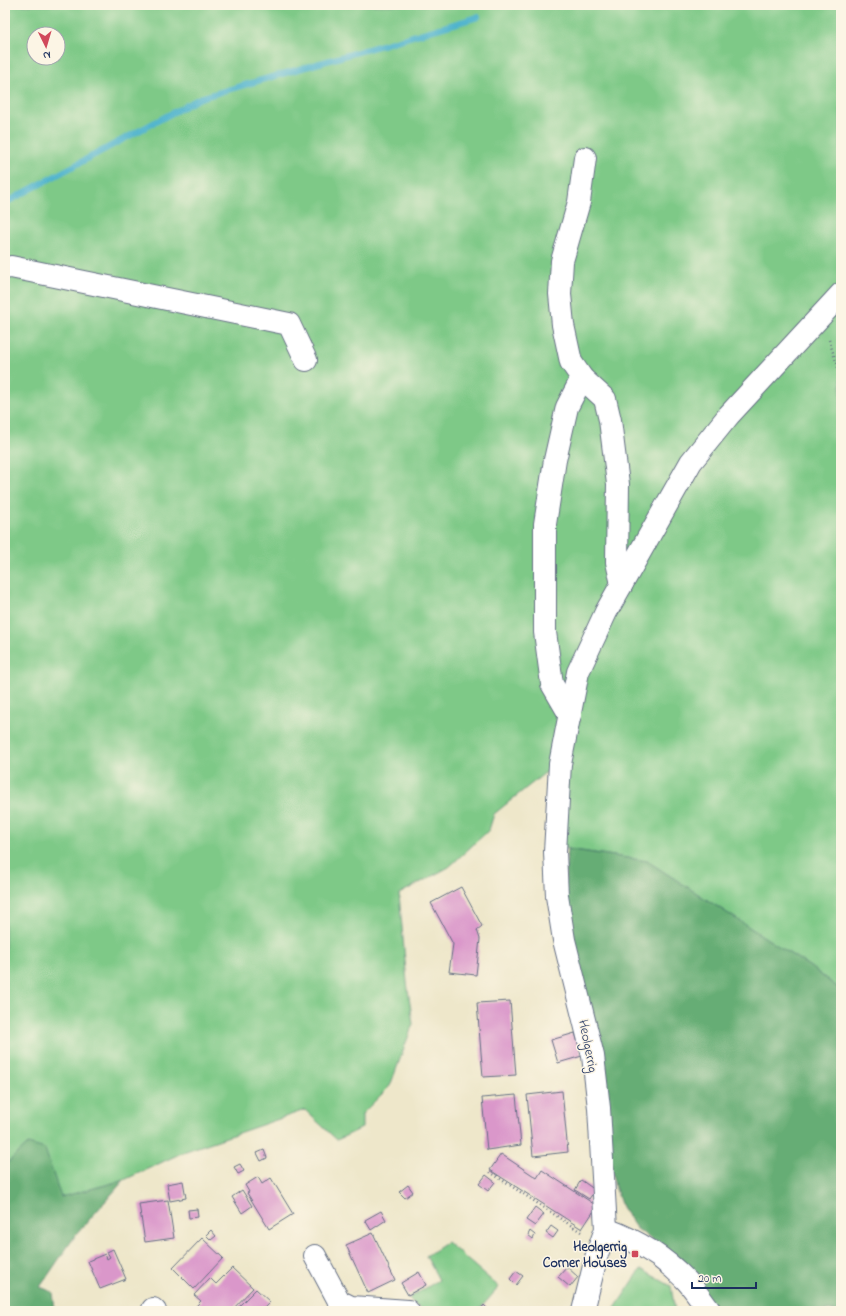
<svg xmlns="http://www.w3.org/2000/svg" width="846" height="1316" viewBox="0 0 846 1316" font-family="'Indie Flower',sans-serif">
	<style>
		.green { fill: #7ec987; stroke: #4c7c72; fill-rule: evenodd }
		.forest { fill: #66ad74; stroke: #406e69 }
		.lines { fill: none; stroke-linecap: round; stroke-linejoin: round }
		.stream { stroke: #4fb4cd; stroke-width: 6 }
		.building { fill: #da97ca }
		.minor-casing { stroke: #656f84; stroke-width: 24 }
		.path { stroke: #656f84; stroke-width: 2.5; stroke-dasharray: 1 3; stroke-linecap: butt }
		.minor { stroke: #fff; stroke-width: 22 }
		.poi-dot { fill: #d1495b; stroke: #fcf5e5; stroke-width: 1.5 }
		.labels { text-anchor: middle; stroke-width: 3; stroke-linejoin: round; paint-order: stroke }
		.street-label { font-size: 14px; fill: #1b2f5e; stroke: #fcf5e5 }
		.poi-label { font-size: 14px; font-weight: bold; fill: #1b2f5e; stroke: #fcf5e5; text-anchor: end }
	</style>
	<rect width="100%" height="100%" fill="#fcf5e5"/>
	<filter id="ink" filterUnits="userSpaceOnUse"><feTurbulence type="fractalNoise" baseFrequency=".025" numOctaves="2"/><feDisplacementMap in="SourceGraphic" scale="8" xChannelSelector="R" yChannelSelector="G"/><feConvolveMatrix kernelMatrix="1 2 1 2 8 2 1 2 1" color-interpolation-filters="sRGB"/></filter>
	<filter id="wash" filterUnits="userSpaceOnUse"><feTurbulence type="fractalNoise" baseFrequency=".012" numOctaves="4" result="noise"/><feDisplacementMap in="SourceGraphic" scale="16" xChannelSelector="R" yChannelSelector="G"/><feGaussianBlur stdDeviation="0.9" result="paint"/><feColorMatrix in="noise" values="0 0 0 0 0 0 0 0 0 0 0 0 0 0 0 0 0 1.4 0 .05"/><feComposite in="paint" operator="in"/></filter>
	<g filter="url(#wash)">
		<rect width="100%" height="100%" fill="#eee7ca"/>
		<g class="green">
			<path d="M5 5H841V990L809 966 647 861 549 846 551 768 494 814 489 830 449 867 399 894 407 982 413 1024 390 1086 362 1114V1128L337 1140 305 1110 186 1151 124 1180 5 1213ZM34 34H58V58H34Z"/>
			<path d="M447 1242 499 1287 478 1311H427L417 1307 409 1298 439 1280 426 1256Z"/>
			<path d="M641 1269 671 1286 675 1311H613Z"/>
		</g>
		<g class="forest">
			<path d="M567 849 647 861 809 966 841 990V1311H718L676 1258 636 1228 622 1207 614 1183 564 899Z"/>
			<path d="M28 1144 45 1149 61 1197 124 1180 75 1236 40 1287 53 1292 55 1311H5V1165Z"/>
		</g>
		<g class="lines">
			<path class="stream" d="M5 203 200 98 478 17"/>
		</g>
		<g id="blocks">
			<g class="building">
				<path d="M461 887 482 926 477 930 480 939 476 975 449 972 453 944 431 903Z"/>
				<path d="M510 1001 516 1075 483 1077 477 1003Z"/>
				<path d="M575 1033 582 1056 558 1063 551 1040Z"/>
				<path d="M562 1091 568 1152 533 1156 527 1095Z"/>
				<path d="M516 1095 521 1145 487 1150 482 1098Z"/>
				<path d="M264 1150 267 1158 261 1161 257 1153Z"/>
				<path d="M501 1154 537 1178 542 1170 597 1206 582 1229 490 1170Z"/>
				<path d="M240 1164 244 1171 238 1174 234 1167Z"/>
				<path d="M486 1175 495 1182 488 1191 479 1184Z"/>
				<path d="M258 1177 262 1184 271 1178 293 1214 269 1229 247 1193 249 1192 245 1185Z"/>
				<path d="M581 1180 595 1190 589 1199 575 1190Z"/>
				<path d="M183 1181 186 1198 170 1201 167 1184Z"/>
				<path d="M408 1185 413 1192 405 1198 399 1192Z"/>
				<path d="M242 1190 252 1206 242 1213 232 1197Z"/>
				<path d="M168 1200 174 1238 145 1242 139 1204Z"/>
				<path d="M535 1207 544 1214 535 1226 526 1220Z"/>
				<path d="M197 1209 198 1217 189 1218 188 1210Z"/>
				<path d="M381 1211 386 1220 371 1230 365 1220Z"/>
				<path d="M551 1226 558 1231 553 1238 546 1233Z"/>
				<path d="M211 1230 216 1236 211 1240 206 1235Z"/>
				<path d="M530 1231 535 1235 533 1239 528 1235Z"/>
				<path d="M373 1233 395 1280 368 1293 346 1245Z"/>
				<path d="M202 1238 223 1258 194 1289 173 1268Z"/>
				<path d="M113 1249 126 1279 100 1289 88 1261 105 1254 107 1259 110 1257 107 1252Z"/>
				<path d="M567 1267 578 1277 570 1287 558 1277Z"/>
				<path d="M232 1268 253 1288 231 1311H197L194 1308 201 1301 194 1295 210 1278 216 1284Z"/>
				<path d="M516 1271 523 1276 516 1285 510 1279Z"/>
				<path d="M419 1272 426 1285 408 1295 401 1283Z"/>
				<path d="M256 1289 270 1302 261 1311H240L237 1308Z"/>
				<path d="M484 1305 490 1311H479Z"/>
			</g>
		</g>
	</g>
	<g filter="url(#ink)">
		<use href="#blocks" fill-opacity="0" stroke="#656f84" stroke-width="1"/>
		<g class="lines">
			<defs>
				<g id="minor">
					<path d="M585 158 579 202 562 261 560 294 563 325 571 362 582 378 605 399 610 420 618 484 617 562 622 584"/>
					<path d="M5 268 11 267 289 324 306 360"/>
					<path d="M570 715 552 684 545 632V524L555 460 567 407 582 378"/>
					<path d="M606 1229C636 1240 665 1258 687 1281 695 1290 702 1301 710 1311"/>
					<path d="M315 1256 339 1301 351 1307 408 1311"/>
					<path d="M153 1309 155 1311"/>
					<path d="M583 1311 597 1254 606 1229 599 1108 593 1056 564 940 557 896 555 852 560 764 578 672 606 612 691 462 729 415 841 294"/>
				</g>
			</defs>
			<use href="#minor" class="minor-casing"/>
			<g class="path">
				<path d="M829 340 841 377"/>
				<path d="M490 1172 581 1232"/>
			</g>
			<use href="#minor" class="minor"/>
		</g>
	</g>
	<rect class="poi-dot" x="631" y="1250" width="8" height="8" rx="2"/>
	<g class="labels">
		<g class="street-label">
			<text transform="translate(589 1046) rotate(79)" y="5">Heolgerrig</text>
		</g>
		<g class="poi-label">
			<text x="627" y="1251">Heolgerrig<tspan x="627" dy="16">Corner Houses</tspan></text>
		</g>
	</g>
	<rect width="846" height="1316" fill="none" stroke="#fcf5e5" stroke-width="20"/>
	<g transform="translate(46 46) rotate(175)"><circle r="19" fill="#fcf5e5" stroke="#a2a6af"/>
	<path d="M0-3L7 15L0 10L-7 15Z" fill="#d1495b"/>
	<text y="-6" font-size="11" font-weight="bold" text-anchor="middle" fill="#1b2f5e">N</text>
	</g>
	<path d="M692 1282v6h64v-6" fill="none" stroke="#1b2f5e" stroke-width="2"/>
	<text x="698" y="1282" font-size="12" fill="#1b2f5e" stroke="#fcf5e5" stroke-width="3" paint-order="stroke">20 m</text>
</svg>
